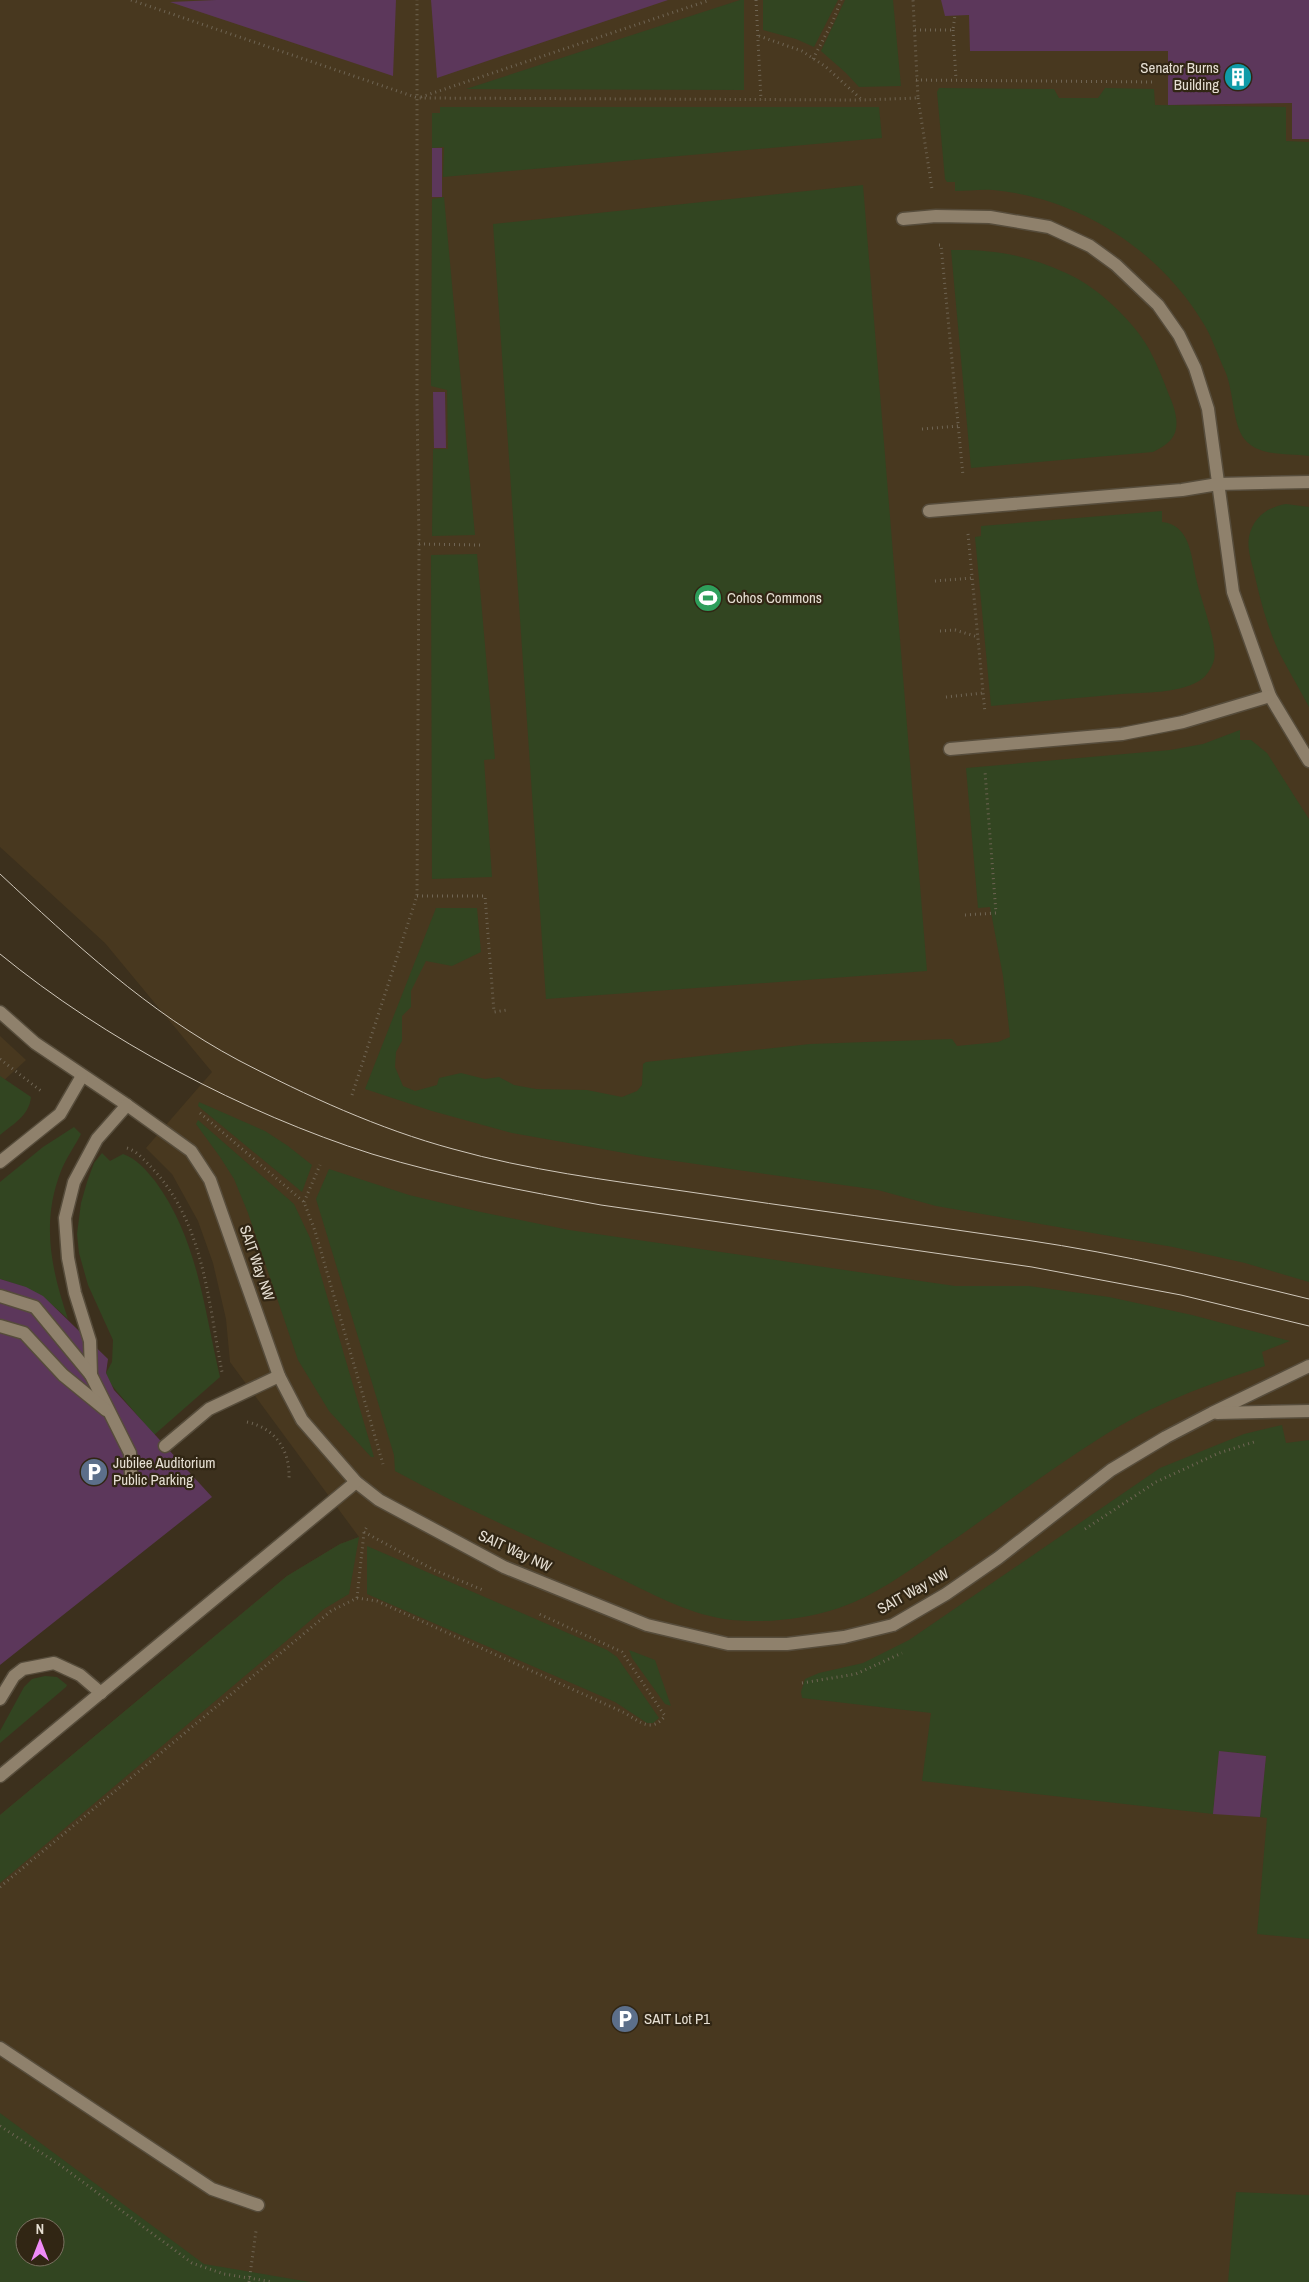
<svg xmlns="http://www.w3.org/2000/svg" width="1309" height="2282" viewBox="0 0 1309 2282" font-family="'Archivo Narrow',sans-serif">
	<style>
		.built { fill: #48381f; fill-rule: evenodd }
		.green { fill: #324521; fill-rule: evenodd }
		.building { fill: #5c375b }
		.lines { fill: none; stroke-linecap: round; stroke-linejoin: round }
		.minor-casing { stroke: #564c3b; stroke-width: 15 }
		.path { stroke: #6f6554; stroke-width: 3; stroke-dasharray: 1 4; stroke-linecap: butt }
		.minor { stroke: #8f816c; stroke-width: 12 }
		.tram { stroke: #d0c8bb; stroke-width: 1 }
		.labels { text-anchor: middle; stroke-width: 4.5; stroke-linejoin: round; paint-order: stroke }
		.poi-label { font-size: 15px; fill: #e6dfd3; stroke: #312614; text-anchor: start }
		.street-label { font-size: 15px; fill: #e6dfd3; stroke: #312614 }
	</style>
	<rect width="100%" height="100%" fill="#3c301d"/>
	<g class="built">
		<path d="M0 0H1309V2282H0V1815L287 1576 340 1544 359 1537 230 1362 226 1319 213 1263 198 1221 172 1174 146 1148 212 1072 105 943 0 847ZM25 2227H55V2257H25Z"/>
		<path d="M0 1036 26 1060 0 1084Z"/>
	</g>
	<g class="green">
		<path d="M740 0H744V90L466 89Z"/>
		<path d="M763 0H838L814 47 796 39 763 30Z"/>
		<path d="M845 0H893L901 86 859 87 846 73 821 51Z"/>
		<path d="M939 88 1054 89 1059 98H1098L1105 88 1154 89 1155 105 1286 107V141L1309 142V456C1289 453 1263 457 1247 442 1232 428 1234 390 1225 371 1218 356 1213 340 1205 326 1161 251 1080 198 993 190 981 189 967 191 955 191V182H947L945 179 937 92Z"/>
		<path d="M440 107H879L882 138 443 177 444 147 432 148V113H440Z"/>
		<path d="M863 185 927 971 546 999 493 224Z"/>
		<path d="M444 197 475 535 432 536 433 449H448L447 390 431 386 432 199Z"/>
		<path d="M951 250C993 249 1027 255 1066 273 1096 286 1133 320 1149 349 1157 364 1163 379 1169 395 1174 406 1180 423 1174 435 1170 443 1161 448 1153 452L971 468Z"/>
		<path d="M1286 504 1309 507V707C1300 690 1290 673 1281 656 1268 630 1260 599 1254 572 1251 561 1247 548 1249 537 1253 517 1268 507 1286 504Z"/>
		<path d="M1162 511V522C1190 525 1191 555 1196 578 1200 598 1218 642 1214 660 1212 668 1206 677 1199 681 1177 694 1145 692 1121 694 1077 698 1034 702 991 706L975 537 981 536V526Z"/>
		<path d="M477 554 495 759 484 760 492 877 432 879 431 555Z"/>
		<path d="M1240 730V740H1251L1267 753 1309 819V1282L1245 1263 1173 1247 936 1206 878 1190 647 1157 512 1133 432 1111 365 1089 436 908H477L481 952 452 966 426 961 411 991V1007L402 1016V1041L396 1052 395 1067 403 1086 415 1091 437 1085 439 1078 461 1073 485 1079 499 1077 514 1085 536 1089 587 1090 622 1097 637 1091 642 1085 643 1064 646 1062 810 1044 952 1039 957 1046 998 1042 1010 1037 1003 976 990 907 978 908 966 768 1170 750 1203 744Z"/>
		<path d="M0 1076 31 1097C29 1116 13 1124 0 1135Z"/>
		<path d="M199 1102 265 1131 288 1146 312 1165 302 1192 198 1106Z"/>
		<path d="M198 1120 294 1204 310 1238 374 1457H371L329 1411 298 1360 248 1213 234 1179 220 1157 196 1124Z"/>
		<path d="M74 1127 81 1134C75 1146 66 1158 61 1171 41 1222 51 1269 68 1319 43 1296 33 1289 0 1279V1182L43 1147Z"/>
		<path d="M102 1153 110 1161 123 1154C136 1158 147 1171 155 1181 198 1239 204 1309 220 1377L154 1435 109 1382 106 1373 112 1362 113 1340 88 1285 79 1253 77 1234 81 1203 87 1182 94 1163Z"/>
		<path d="M329 1169 409 1195 476 1211 569 1230 955 1286H1029L1109 1297 1192 1315 1290 1341 1262 1352 1265 1366C1208 1384 1151 1405 1100 1438 1044 1473 991 1515 936 1552 906 1573 874 1596 839 1608 804 1620 760 1624 724 1619 683 1612 651 1593 615 1576 541 1542 467 1510 395 1471L394 1455 316 1199Z"/>
		<path d="M1282 1425 1286 1443 1309 1440V1939L1257 1934 1267 1818 1260 1817 1266 1756 1219 1751 1213 1814 922 1781 931 1713 802 1698 801 1692 805 1679 819 1673 863 1663 909 1640 1160 1468 1244 1434Z"/>
		<path d="M359 1537 349 1594 324 1609 0 1883V1815L287 1576 340 1544Z"/>
		<path d="M367 1546 607 1650 617 1657 659 1718 653 1723H647L615 1702 367 1594Z"/>
		<path d="M629 1650 655 1660 671 1706 665 1704 632 1658Z"/>
		<path d="M45 1676 57 1677 67 1685 66 1687 0 1743V1731L24 1687 32 1679Z"/>
		<path d="M0 2113 204 2264 310 2282H0ZM25 2227H55V2257H25Z"/>
		<path d="M1236 2192 1309 2195V2282H1228Z"/>
	</g>
	<g class="building">
		<path d="M216 0H396L393 76 170 2Z"/>
		<path d="M431 0H668L437 78Z"/>
		<path d="M941 0H1309V139H1292V103L1168 105V51H970L969 15 945 16Z"/>
		<rect x="432" y="148" width="10" height="49"/>
		<path d="M433 392H445L446 448H434Z"/>
		<path d="M0 1279 26 1287 43 1296 108 1359 106 1373 114 1390 212 1497 0 1665Z"/>
		<path d="M1219 1751 1266 1756 1260 1817 1213 1814Z"/>
	</g>
	<g class="lines">
		<defs>
			<g id="minor">
				<path d="M903 219 936 216 990 217 1049 227 1090 246 1116 265 1158 305 1179 335 1195 368 1208 409 1233 592 1270 696 1309 761"/>
				<path d="M929 511 1182 490 1218 484 1309 482"/>
				<path d="M950 749 1122 734 1183 722 1270 696"/>
				<path d="M0 1012 35 1043 127 1105 191 1151 210 1180 279 1376 302 1420 356 1482 379 1500 504 1567 647 1625 728 1644H787L844 1637 893 1625 946 1594 998 1558 1111 1470 1166 1437 1212 1413 1309 1366"/>
				<path d="M127 1105 97 1139 74 1182 65 1218 68 1258 75 1293 90 1341 91 1375 130 1453 131 1474"/>
				<path d="M0 1162 60 1114 82 1076"/>
				<path d="M0 1296 35 1307 91 1375"/>
				<path d="M0 1326 24 1333 63 1375 106 1410"/>
				<path d="M1217 1413 1309 1411"/>
				<path d="M165 1446 209 1409 279 1376"/>
				<path d="M0 1699 14 1676 23 1669 54 1663 80 1675 101 1693"/>
				<path d="M0 1776 356 1482"/>
				<path d="M0 2048 212 2189 258 2205"/>
			</g>
		</defs>
		<use href="#minor" class="minor-casing"/>
		<g class="path">
			<path d="M131 0 418 98 862 100 918 98 913 0"/>
			<path d="M756 0 761 100"/>
			<path d="M915 30H953L955 15"/>
			<path d="M953 30 956 79"/>
			<path d="M759 36 802 51 826 67 861 99"/>
			<path d="M813 59 833 21 841 0"/>
			<path d="M916 80 1152 82"/>
			<path d="M421 97 710 0"/>
			<path d="M918 98 932 189"/>
			<path d="M939 245H941L963 476"/>
			<path d="M922 429 958 426"/>
			<path d="M968 534 985 713"/>
			<path d="M419 544 481 545"/>
			<path d="M935 581 972 578"/>
			<path d="M940 631 955 630 978 637"/>
			<path d="M946 697 983 693"/>
			<path d="M417 896H485L494 1012 507 1010"/>
			<path d="M965 915 996 913 985 772"/>
			<path d="M0 1059 41 1091"/>
			<path d="M352 1095 417 896 419 544 417 403V0"/>
			<path d="M200 1113 304 1202 315 1231 383 1464"/>
			<path d="M127 1148C137 1151 144 1160 151 1167 204 1222 208 1301 222 1372"/>
			<path d="M304 1202 320 1165"/>
			<path d="M247 1422C275 1428 290 1450 289 1478"/>
			<path d="M1085 1529 1156 1482 1219 1453 1254 1442"/>
			<path d="M364 1532 434 1570 483 1590"/>
			<path d="M357 1598 364 1532 368 1525"/>
			<path d="M802 1683 856 1674 902 1653"/>
			<path d="M0 1887 331 1611 357 1598 377 1601 625 1713C640 1722 652 1733 665 1716L622 1652 539 1614"/>
			<path d="M0 2126 60 2165 192 2263 224 2274 273 2282"/>
			<path d="M249 2282 256 2231"/>
		</g>
		<use href="#minor" class="minor"/>
		<g class="tram">
			<path d="M0 874C74 943 148 1012 238 1060 307 1096 379 1129 453 1149 528 1170 606 1180 683 1191 797 1208 911 1223 1026 1240 1121 1254 1215 1276 1309 1299"/>
			<path d="M0 954C105 1040 243 1113 372 1154 447 1177 525 1191 601 1205L1032 1267 1181 1295 1309 1326"/>
		</g>
	</g>
	<defs>
		<symbol id="building-disc" viewBox="-11 -11 22 22"><circle r="9.5" fill="#0f9aa8" stroke="#312614"/><path d="M-4-6H4V6H1V3H-1V6H-4ZM-2.5-4.3h1.7v1.8h-1.7ZM.8-4.3h1.7v1.8H.8ZM-2.5-1h1.7V.8h-1.7ZM.8-1h1.7V.8H.8Z" fill="#fff"/></symbol>
		<symbol id="stadium-disc" viewBox="-11 -11 22 22"><circle r="9.5" fill="#2e9e5b" stroke="#312614"/><path d="M0-5a6.5 5 0 1 0 0 10a6.5 5 0 1 0 0-10ZM-3.5-1.8h7v3.6h-7Z" fill="#fff"/></symbol>
		<symbol id="parking-disc" viewBox="-11 -11 22 22"><circle r="9.5" fill="#5c6f8a" stroke="#312614"/><path d="M-3.5-5.5H1a3.5 3.5 0 0 1 0 7H-1V5.5H-3.5ZM-1-3.4V-.6H.8a1.4 1.4 0 0 0 0-2.8Z" fill="#fff"/></symbol>
	</defs>
	<g fill-rule="evenodd">
		<use href="#building-disc" x="1222" y="61" width="32" height="32"/>
		<use href="#stadium-disc" x="692" y="582" width="32" height="32"/>
		<use href="#parking-disc" x="78" y="1456" width="32" height="32"/>
		<use href="#parking-disc" x="609" y="2003" width="32" height="32"/>
	</g>
	<g class="labels">
		<g class="poi-label">
			<text x="1219" y="73" text-anchor="end">Senator Burns<tspan x="1219" dy="17">Building</tspan></text>
			<text x="727" y="603">Cohos Commons</text>
			<text x="113" y="1468">Jubilee Auditorium<tspan x="113" dy="17">Public Parking</tspan></text>
			<text x="644" y="2024">SAIT Lot P1</text>
		</g>
		<g class="street-label">
			<text transform="translate(257 1263) rotate(71)" y="5">SAIT Way NW</text>
			<text transform="translate(515 1551) rotate(25)" y="5">SAIT Way NW</text>
			<text transform="translate(913 1591) rotate(-29)" y="5">SAIT Way NW</text>
		</g>
	</g>
	<g transform="translate(40 2242)"><circle r="24" fill="#312614" stroke="#797060"/>
	<path d="M0-4L9 19L0 12L-9 19Z" fill="#ef8bf7"/>
	<text y="-8" font-size="14" font-weight="bold" text-anchor="middle" fill="#e6dfd3">N</text>
	</g>
</svg>
